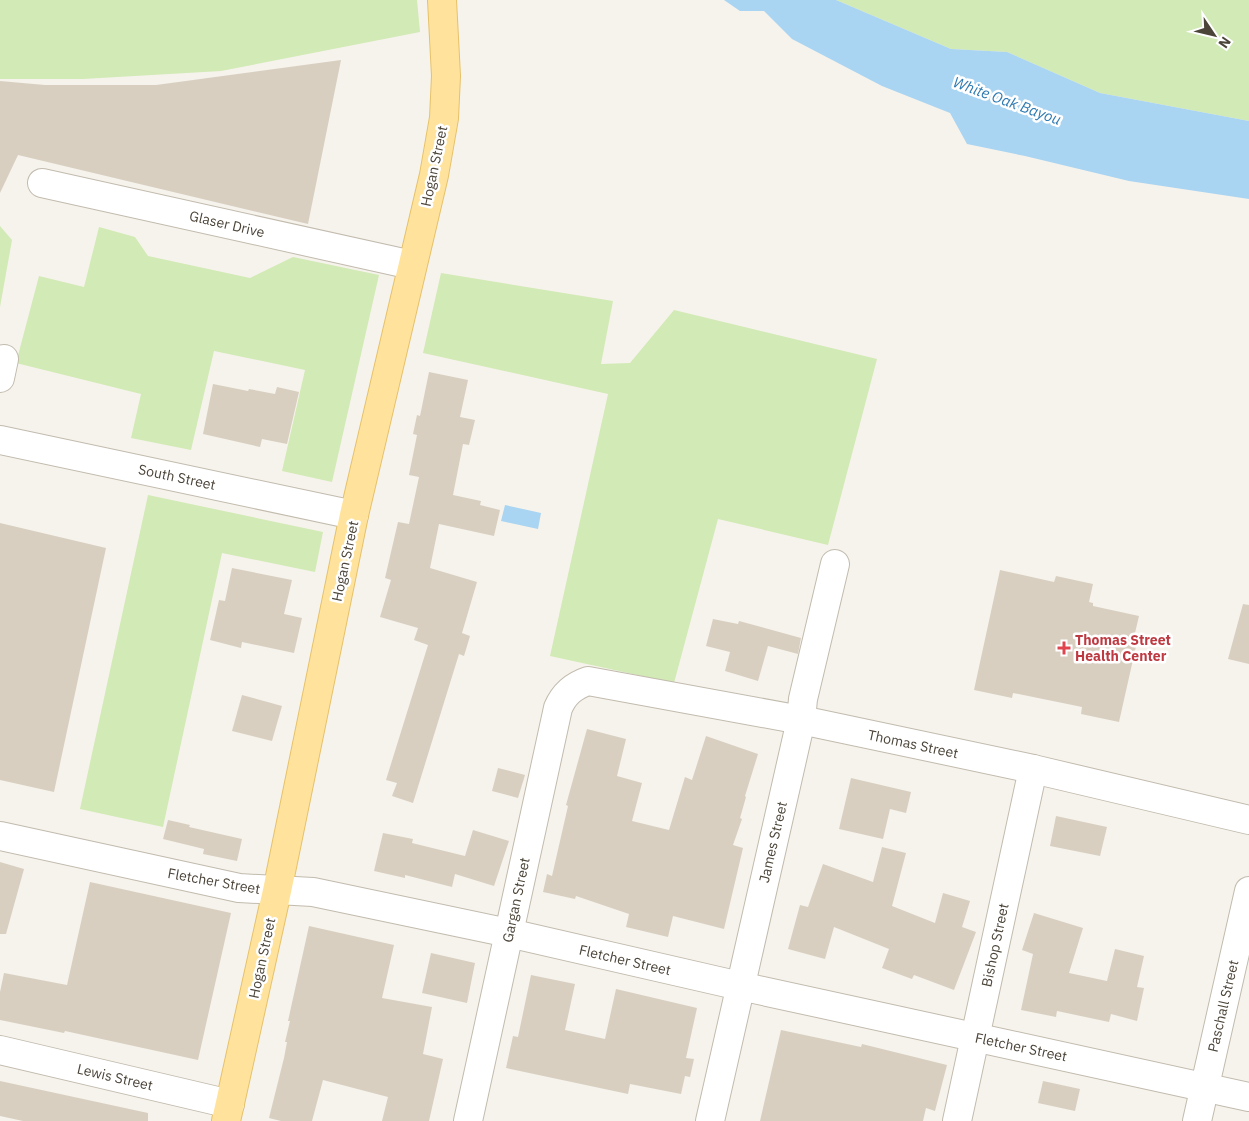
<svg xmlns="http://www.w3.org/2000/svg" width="1249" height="1121" viewBox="0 0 1249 1121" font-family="'IBM Plex Sans',sans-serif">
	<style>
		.green { fill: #d2eab5 }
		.water { fill: #a9d4f2 }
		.building { fill: #d8cfc1 }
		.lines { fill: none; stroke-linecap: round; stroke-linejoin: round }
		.minor-casing { stroke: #c2bbae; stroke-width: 30 }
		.major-casing { stroke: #e6c16a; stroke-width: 30 }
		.minor { stroke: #fff; stroke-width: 28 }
		.major { stroke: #ffe39c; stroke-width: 28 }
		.health-dot { fill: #e0444e; stroke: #fff; stroke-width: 2 }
		.labels { text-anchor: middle; stroke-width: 5; stroke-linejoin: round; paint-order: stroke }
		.street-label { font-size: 14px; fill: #4b4439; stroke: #fff }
		.health-label { font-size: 14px; font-weight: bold; fill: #be3a42; stroke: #fff; text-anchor: start }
		.water-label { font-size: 15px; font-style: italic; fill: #2e7ab2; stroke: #fff }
	</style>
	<rect width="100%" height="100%" fill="#f6f3ec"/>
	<g class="green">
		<path d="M0 0H417L420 32 221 71 83 79H0Z"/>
		<path d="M836 0H1249V121L1100 93 1007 52 951 49Z"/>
		<path d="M0 226 12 240 0 307Z"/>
		<path d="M99 227 135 237 148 256 250 278 293 257 379 275 332 482 282 471 305 370 214 351 191 450 131 438 141 394 16 363 39 276 84 287Z"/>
		<path d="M441 273 613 301 601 364 630 363 674 310 877 359 828 545 718 519 674 683 550 656 608 394 423 353Z"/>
		<path d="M148 495 323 532 315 572 222 553 163 827 80 809Z"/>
	</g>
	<g class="water">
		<path d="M724 0H836L951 49 1007 52 1100 93 1249 121V199L1129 181 1025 156 967 144 950 113 882 86 792 39 764 11H740Z"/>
		<path d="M505 505 541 513 538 529 501 521Z"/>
	</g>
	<g class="building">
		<path d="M341 60 308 224 18 155 0 193V81L45 85H156Z"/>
		<path d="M429 372 468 380 460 417 475 420 469 445 463 444 453 495 481 501 480 505 500 510 494 536 439 524 430 568 477 582 462 633 470 636 464 656 459 654 413 803 392 796 397 783 386 780 428 645 414 640 418 628 380 617 391 580 385 578 398 522 409 524 419 477 409 475 417 435 413 434 417 415 420 416Z"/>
		<path d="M213 384 248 391 249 389 275 394 277 387 299 392 287 444 262 439 260 447 203 434Z"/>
		<path d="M0 523 106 548 54 792 0 780Z"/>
		<path d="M232 568 292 580 284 614 302 618 294 653 242 642 241 648 210 640 219 600 225 601Z"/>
		<path d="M1000 570 1054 582 1056 576 1093 584 1089 602 1093 603V606L1139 616 1135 633H1139L1119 722 1081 714 1082 707 1013 693 1012 698 974 690Z"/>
		<path d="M1243 604 1249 605V664L1228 659Z"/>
		<path d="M713 619 738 624 739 621 801 638 798 654 768 646 758 681 725 671 730 652 706 646Z"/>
		<path d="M242 695 282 706 272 741 232 731Z"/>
		<path d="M587 729 626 739 617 776 642 783 632 821 669 830 685 777 692 780 706 736 758 754 745 796 746 797 740 818 742 819 733 845 743 848 724 929 673 916 668 937 626 927 629 914 576 896 575 899 543 892 547 874 552 876 568 806 566 805Z"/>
		<path d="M498 768 525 775 518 798 492 791Z"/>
		<path d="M851 778 911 792 906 813 890 809 883 839 839 829Z"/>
		<path d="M1056 816 1107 827 1100 856 1050 846Z"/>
		<path d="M168 820 190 825 189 827 242 839 237 861 203 854 204 849 163 839Z"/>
		<path d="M473 830 509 841 494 886 455 874 452 887 405 875V878L374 871 383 833 413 839 412 843 465 856Z"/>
		<path d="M882 847 906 853 892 906 935 923 943 893 970 901 962 927 976 932 954 990 914 975 912 979 882 968 889 949 834 927 825 959 788 949 800 905 808 907 823 864 873 882Z"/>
		<path d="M0 862 24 869 6 934H0Z"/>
		<path d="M90 882 231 913 198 1060 65 1031 64 1033 0 1020V992L4 973 67 985Z"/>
		<path d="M1034 913 1083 928 1069 973 1107 981 1115 949 1144 956 1137 987 1144 988 1137 1021 1111 1014 1109 1022 1057 1011 1056 1017 1021 1010 1033 954 1022 950Z"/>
		<path d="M309 926 394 945 382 998 432 1007 423 1054 443 1059 429 1121H382L388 1097 323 1080 312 1121H281L269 1118 284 1058 287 1042H285L290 1021H288Z"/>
		<path d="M431 953 475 963 467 1003 422 993Z"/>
		<path d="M531 975 575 984 565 1030 605 1039 616 989 697 1008 686 1058 694 1059 690 1077 685 1076 681 1094 630 1084 628 1094 506 1068 513 1036 518 1037Z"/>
		<path d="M781 1030 861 1047 862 1044 947 1065 935 1111 926 1108 923 1121H760Z"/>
		<path d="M0 1081 148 1113V1121H23L0 1116Z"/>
		<path d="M1043 1081 1080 1089 1075 1111 1038 1103Z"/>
	</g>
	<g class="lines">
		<defs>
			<g id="minor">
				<path d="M42 183 412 265"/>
				<path d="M0 378 4 359"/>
				<path d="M0 440 354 515"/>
				<path d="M0 836 239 888 313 892 509 933 740 986 1249 1097"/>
				<path d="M0 1050 230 1104"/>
				<path d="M468 1121 558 708C564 694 573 686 588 681L801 720 1033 769 1249 820"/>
				<path d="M710 1121 801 720 803 699 835 564"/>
				<path d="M957 1121 1033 769"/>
				<path d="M1197 1121 1249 891"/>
			</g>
			<path id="major" d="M226 1121 277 891 354 515 434 175 444 118 446 76 442 0"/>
		</defs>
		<use href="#minor" class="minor-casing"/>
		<use href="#major" class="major-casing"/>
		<use href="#minor" class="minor"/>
		<use href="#major" class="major"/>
	</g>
	<path class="health-dot" d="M1061.5 640.5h5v5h5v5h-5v5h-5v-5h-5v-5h5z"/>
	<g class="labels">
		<g class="street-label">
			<text transform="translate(434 166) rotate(-78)" y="5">Hogan Street</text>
			<text transform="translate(227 224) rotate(13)" y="5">Glaser Drive</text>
			<text transform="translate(177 477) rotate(12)" y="5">South Street</text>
			<text transform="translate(345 561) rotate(-78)" y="5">Hogan Street</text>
			<text transform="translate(913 744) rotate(12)" y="5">Thomas Street</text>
			<text transform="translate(773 842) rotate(-77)" y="5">James Street</text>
			<text transform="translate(214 881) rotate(10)" y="5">Fletcher Street</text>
			<text transform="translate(516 900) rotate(-78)" y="5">Gargan Street</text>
			<text transform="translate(995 945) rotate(-78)" y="5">Bishop Street</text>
			<text transform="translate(262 958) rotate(-78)" y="5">Hogan Street</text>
			<text transform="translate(625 960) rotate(13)" y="5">Fletcher Street</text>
			<text transform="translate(1223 1006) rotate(-77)" y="5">Paschall Street</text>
			<text transform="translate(1021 1047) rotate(12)" y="5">Fletcher Street</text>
			<text transform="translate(115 1077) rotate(13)" y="5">Lewis Street</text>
		</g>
		<g class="health-label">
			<text x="1075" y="645">Thomas Street<tspan x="1075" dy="16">Health Center</tspan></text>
		</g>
		<g class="water-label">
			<text transform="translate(1007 101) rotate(20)" y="5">White Oak Bayou</text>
		</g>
	</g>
	<g transform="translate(1214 35) rotate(125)" stroke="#ffffff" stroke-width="4" paint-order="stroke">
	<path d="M0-4L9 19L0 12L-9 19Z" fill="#4b4439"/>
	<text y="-8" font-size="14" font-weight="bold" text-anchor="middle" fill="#4b4439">N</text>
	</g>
</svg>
